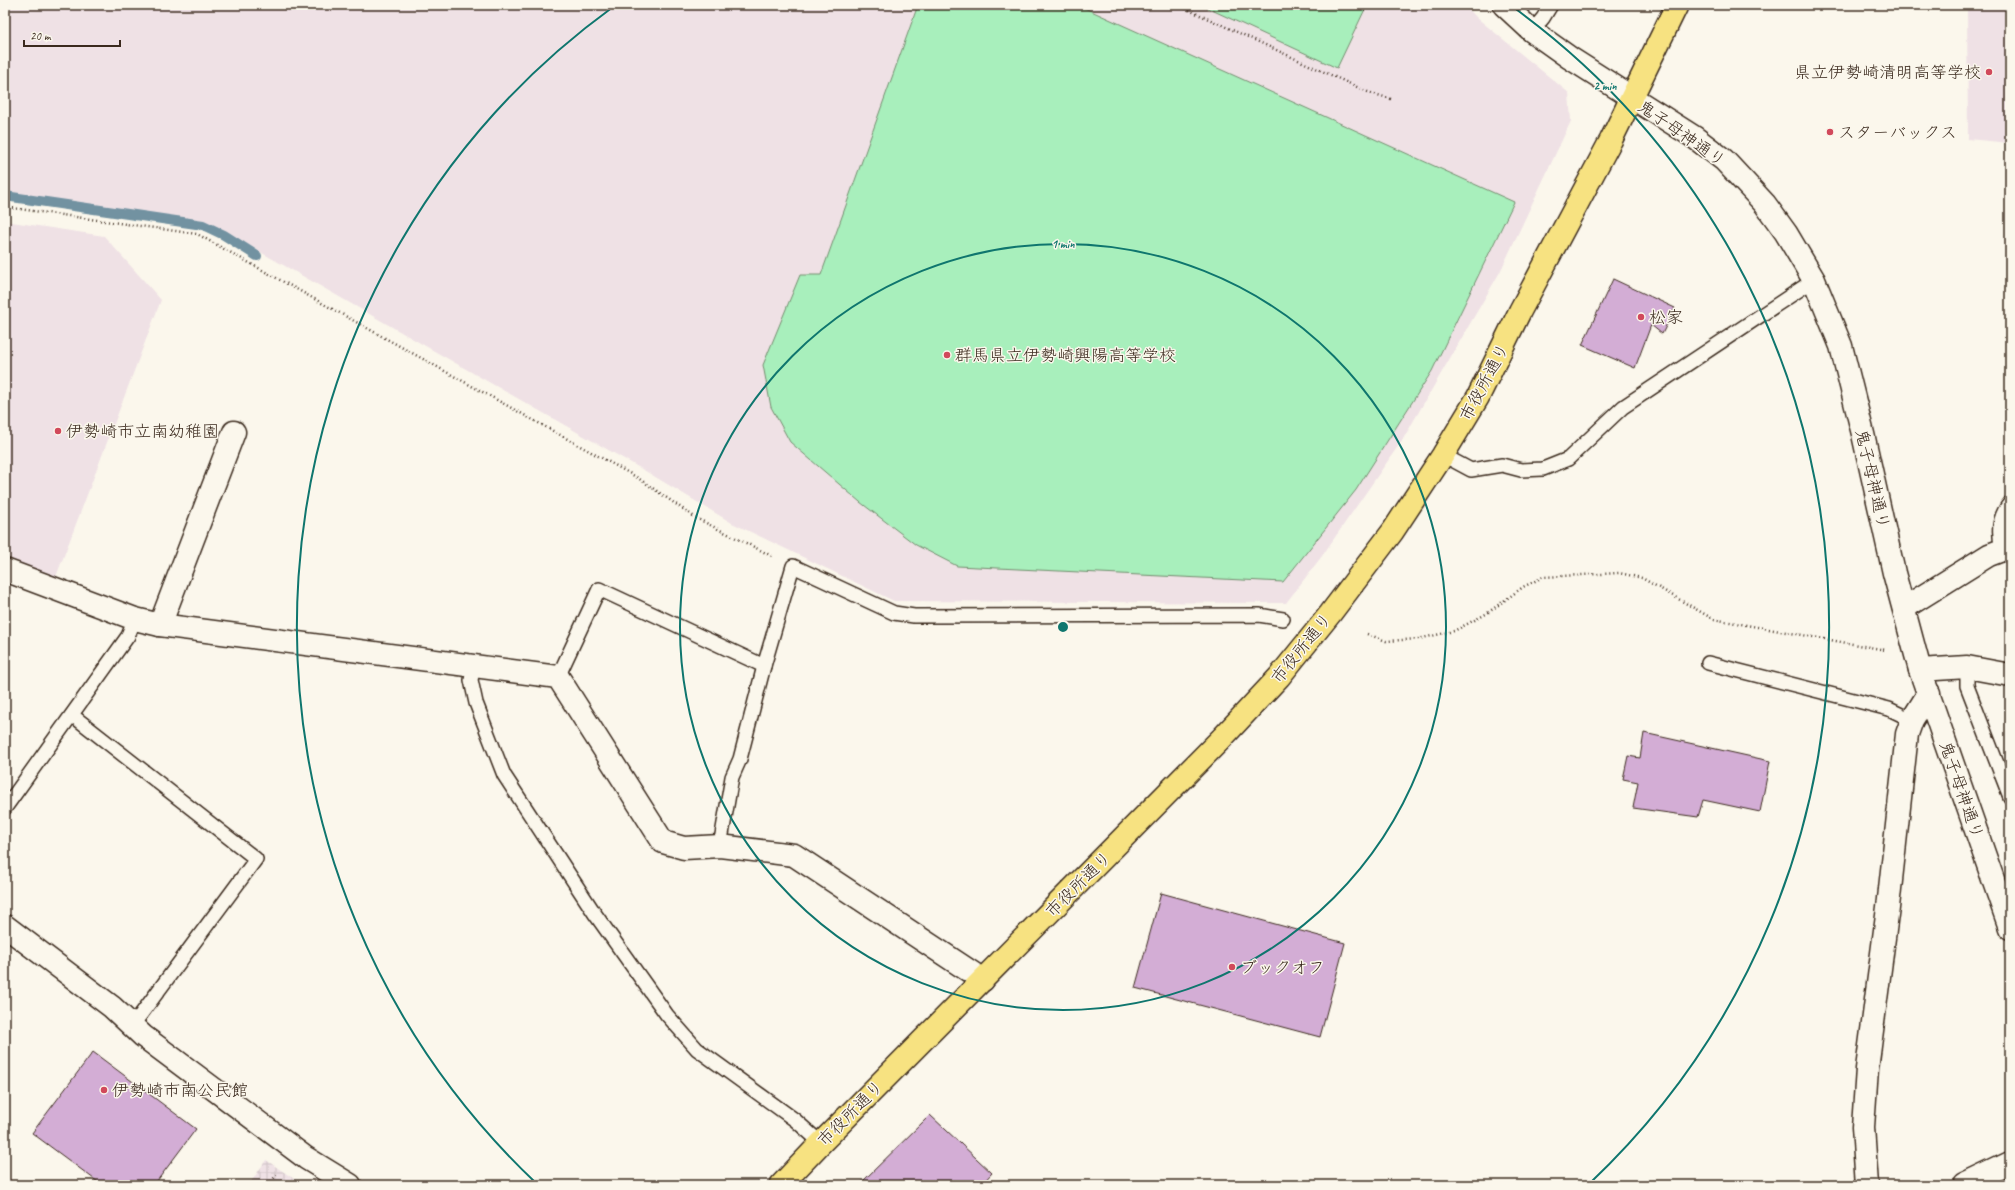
<svg xmlns="http://www.w3.org/2000/svg" width="2015" height="1190" viewBox="0 0 2015 1190" font-family="Caveat,'Klee One',sans-serif">
	<style>
		.built { fill: #efe1e5 }
		.industrial { fill: url(#industrial-grid) }
		.green { fill: #a8efbc; stroke: #728c6d }
		.lines { fill: none; stroke-linecap: round; stroke-linejoin: round }
		.stream { stroke: #7292a1; stroke-width: 10 }
		.building { fill: #d3add5; stroke: #3b2a1e }
		.service-casing { stroke: #3b2a1e; stroke-width: 16 }
		.minor-casing { stroke: #3b2a1e; stroke-width: 25 }
		.tertiary-casing { stroke: #3b2a1e; stroke-width: 25 }
		.primary-casing { stroke: #3b2a1e; stroke-width: 25 }
		.path { stroke: #3b2a1e; stroke-width: 2.5; stroke-dasharray: 1 3; stroke-linecap: butt }
		.service { stroke: #fbf7ec; stroke-width: 13 }
		.minor { stroke: #fbf7ec; stroke-width: 22 }
		.tertiary { stroke: #fbf7ec; stroke-width: 22 }
		.primary { stroke: #f7e281; stroke-width: 22 }
		.ring { fill: none; stroke: #0f766e; stroke-width: 2 }
		.poi-dot { fill: #d1495b; stroke: #fbf7ec; stroke-width: 1.5 }
		.labels { text-anchor: middle; stroke-width: 3; stroke-linejoin: round; paint-order: stroke }
		.poi-label { font-size: 17px; fill: #3b2a1e; stroke: #fbf7ec; text-anchor: start }
		.street-label { font-size: 17px; fill: #3b2a1e; stroke: #fbf7ec }
		.centre { fill: #0f766e; stroke: #fbf7ec; stroke-width: 2 }
		.ring-label { font-size: 12px; text-anchor: middle; font-weight: bold; fill: #0f766e; stroke: #fbf7ec; stroke-width: 3; stroke-linejoin: round; paint-order: stroke }
	</style>
	<defs>
		<pattern id="industrial-grid" width="8" height="8" patternUnits="userSpaceOnUse"><rect width="8" height="8" fill="#efe1e5"/><path d="M0 4h8M4 0v8" fill="none" stroke="#cec1c4"/></pattern>
	</defs>
	<rect width="100%" height="100%" fill="#fbf7ec"/>
	<filter id="ink" filterUnits="userSpaceOnUse"><feTurbulence type="fractalNoise" baseFrequency=".025" numOctaves="2"/><feDisplacementMap in="SourceGraphic" scale="8" xChannelSelector="R" yChannelSelector="G"/><feConvolveMatrix kernelMatrix="1 2 1 2 8 2 1 2 1" color-interpolation-filters="sRGB"/></filter>
	<g filter="url(#ink)">
		<g class="built">
			<path d="M5 5H1465L1477 18 1569 93 1571 121 1500 272 1403 439 1322 556 1286 603 894 601 732 523 647 472 220 229 198 220 5 192Z"/>
			<path d="M1967 5H2010V143L1968 139Z"/>
			<path d="M5 221 104 236 161 300 54 582 5 563Z"/>
		</g>
		<path class="industrial" d="M266 1160 303 1185H249Z"/>
		<g class="green">
			<path d="M918 5H1078L1514 202 1432 371 1356 490 1283 582 957 566 916 545 860 502 790 442 771 407 763 365 800 275H821Z"/>
			<path d="M1201 5H1367L1337 68Z"/>
		</g>
		<g class="lines">
			<path class="stream" d="M5 196 203 225 224 235 257 256"/>
		</g>
		<g class="building">
			<path d="M1613 279 1675 308 1662 334 1651 325 1635 368 1582 345Z"/>
			<path d="M1644 733 1770 761 1760 812 1703 800 1698 817 1633 808 1638 782 1623 779 1628 756 1640 758Z"/>
			<path d="M1161 893 1345 943 1320 1037 1135 988Z"/>
			<path d="M93 1052 196 1129 154 1185H102L32 1133Z"/>
			<path d="M930 1115 992 1173 981 1185H859Z"/>
		</g>
		<g class="lines">
			<defs>
				<g id="service">
					<path d="M1532 31 1543 18 1551 5"/>
					<path d="M1443 455 1471 470 1502 465 1521 470 1543 469 1568 459 1623 407 1814 280"/>
					<path d="M2002 549C1998 532 1998 517 2010 503"/>
					<path d="M1708 663 1889 709 1912 720"/>
					<path d="M474 666 471 680 476 703 504 775 595 914 667 1015 697 1049 795 1120 821 1143"/>
					<path d="M1967 667V686L2010 797"/>
					<path d="M558 677 599 589 764 666"/>
					<path d="M72 715 256 859 133 1025"/>
					<path d="M5 808 128 636 135 619"/>
					<path d="M720 846 732 777 740 759 764 666 793 566 894 613 914 616 1259 615 1283 619"/>
				</g>
				<g id="minor">
					<path d="M5 570 135 619 160 625 558 677 663 842 684 848 720 846 794 855 983 980"/>
					<path d="M1904 608 1989 555 2010 547"/>
					<path d="M160 625 234 432"/>
					<path d="M1920 670 1967 667 2010 675"/>
					<path d="M5 926 112 1007 143 1036 306 1158 350 1185"/>
					<path d="M1867 1185 1863 1127 1867 1069 1888 907 1907 734 1912 720 1929 693"/>
					<path d="M1964 1185 2010 1163"/>
				</g>
				<path id="tertiary" d="M1504 5 1532 31 1570 58 1694 137 1724 160 1765 204 1786 233 1814 280 1841 346 1863 434 1894 573 1920 670 2010 928"/>
				<path id="primary" d="M781 1185 821 1143 1222 738 1279 677 1330 614 1393 531 1443 455 1478 397 1520 311 1611 140 1677 5"/>
			</defs>
			<use href="#service" class="service-casing"/>
			<use href="#minor" class="minor-casing"/>
			<use href="#tertiary" class="tertiary-casing"/>
			<use href="#primary" class="primary-casing"/>
			<g class="path">
				<path d="M1178 5 1368 92 1391 99"/>
				<path d="M5 207 197 234 638 478 696 518 772 556"/>
				<path d="M1367 634 1386 641 1418 639 1454 631 1486 614 1523 587 1543 577 1619 573 1642 578 1713 619 1886 650"/>
				<path d="M269 1185 277 1174 279 1175"/>
			</g>
			<use href="#service" class="service"/>
			<use href="#minor" class="minor"/>
			<use href="#tertiary" class="tertiary"/>
			<use href="#primary" class="primary"/>
		</g>
	</g>
	<g class="ring">
		<circle cx="1063" cy="627" r="383"/>
		<path d="M536 1183A766 766 0 0 1 613 7M1513 7A766 766 0 0 1 1590 1183"/>
	</g>
	<g class="poi-dot">
		<circle cx="1989" cy="72" r="4"/>
		<circle cx="1830" cy="132" r="4"/>
		<circle cx="1641" cy="317" r="4"/>
		<circle cx="947" cy="355" r="4"/>
		<circle cx="58" cy="431" r="4"/>
		<circle cx="1232" cy="967" r="4"/>
		<circle cx="104" cy="1090" r="4"/>
	</g>
	<g class="labels">
		<g class="poi-label">
			<text x="1981" y="78" text-anchor="end">県立伊勢崎清明高等学校</text>
			<text x="1838" y="138">スターバックス</text>
			<text x="1649" y="323">松家</text>
			<text x="955" y="361">群馬県立伊勢崎興陽高等学校</text>
			<text x="66" y="437">伊勢崎市立南幼稚園</text>
			<text x="1240" y="973">ブックオフ</text>
			<text x="112" y="1096">伊勢崎市南公民館</text>
		</g>
		<g class="street-label">
			<text transform="translate(1682 133) rotate(35)" y="6">鬼子母神通り</text>
			<text transform="translate(1484 382) rotate(-62)" y="6">市役所通り</text>
			<text transform="translate(1873 479) rotate(77)" y="6">鬼子母神通り</text>
			<text transform="translate(1301 648) rotate(-51)" y="6">市役所通り</text>
			<text transform="translate(1962 790) rotate(71)" y="6">鬼子母神通り</text>
			<text transform="translate(1078 884) rotate(-45)" y="6">市役所通り</text>
			<text transform="translate(850 1113) rotate(-45)" y="6">市役所通り</text>
		</g>
	</g>
	<circle cx="1063" cy="627" r="6" class="centre"/>
	<g class="ring-label">
		<text x="1605" y="90">2 min</text>
		<text x="1063" y="248">1 min</text>
	</g>
	<rect width="2015" height="1190" fill="none" stroke="#fbf7ec" stroke-width="20"/>
	<rect x="10" y="10" width="1995" height="1170" fill="none" stroke="#3b2a1e" stroke-width="1.5" filter="url(#ink)"/>
	<path d="M24 40v6h96v-6" fill="none" stroke="#3b2a1e" stroke-width="2"/>
	<text x="30" y="40" font-size="12" fill="#3b2a1e" stroke="#fbf7ec" stroke-width="3" paint-order="stroke">20 m</text>
</svg>
